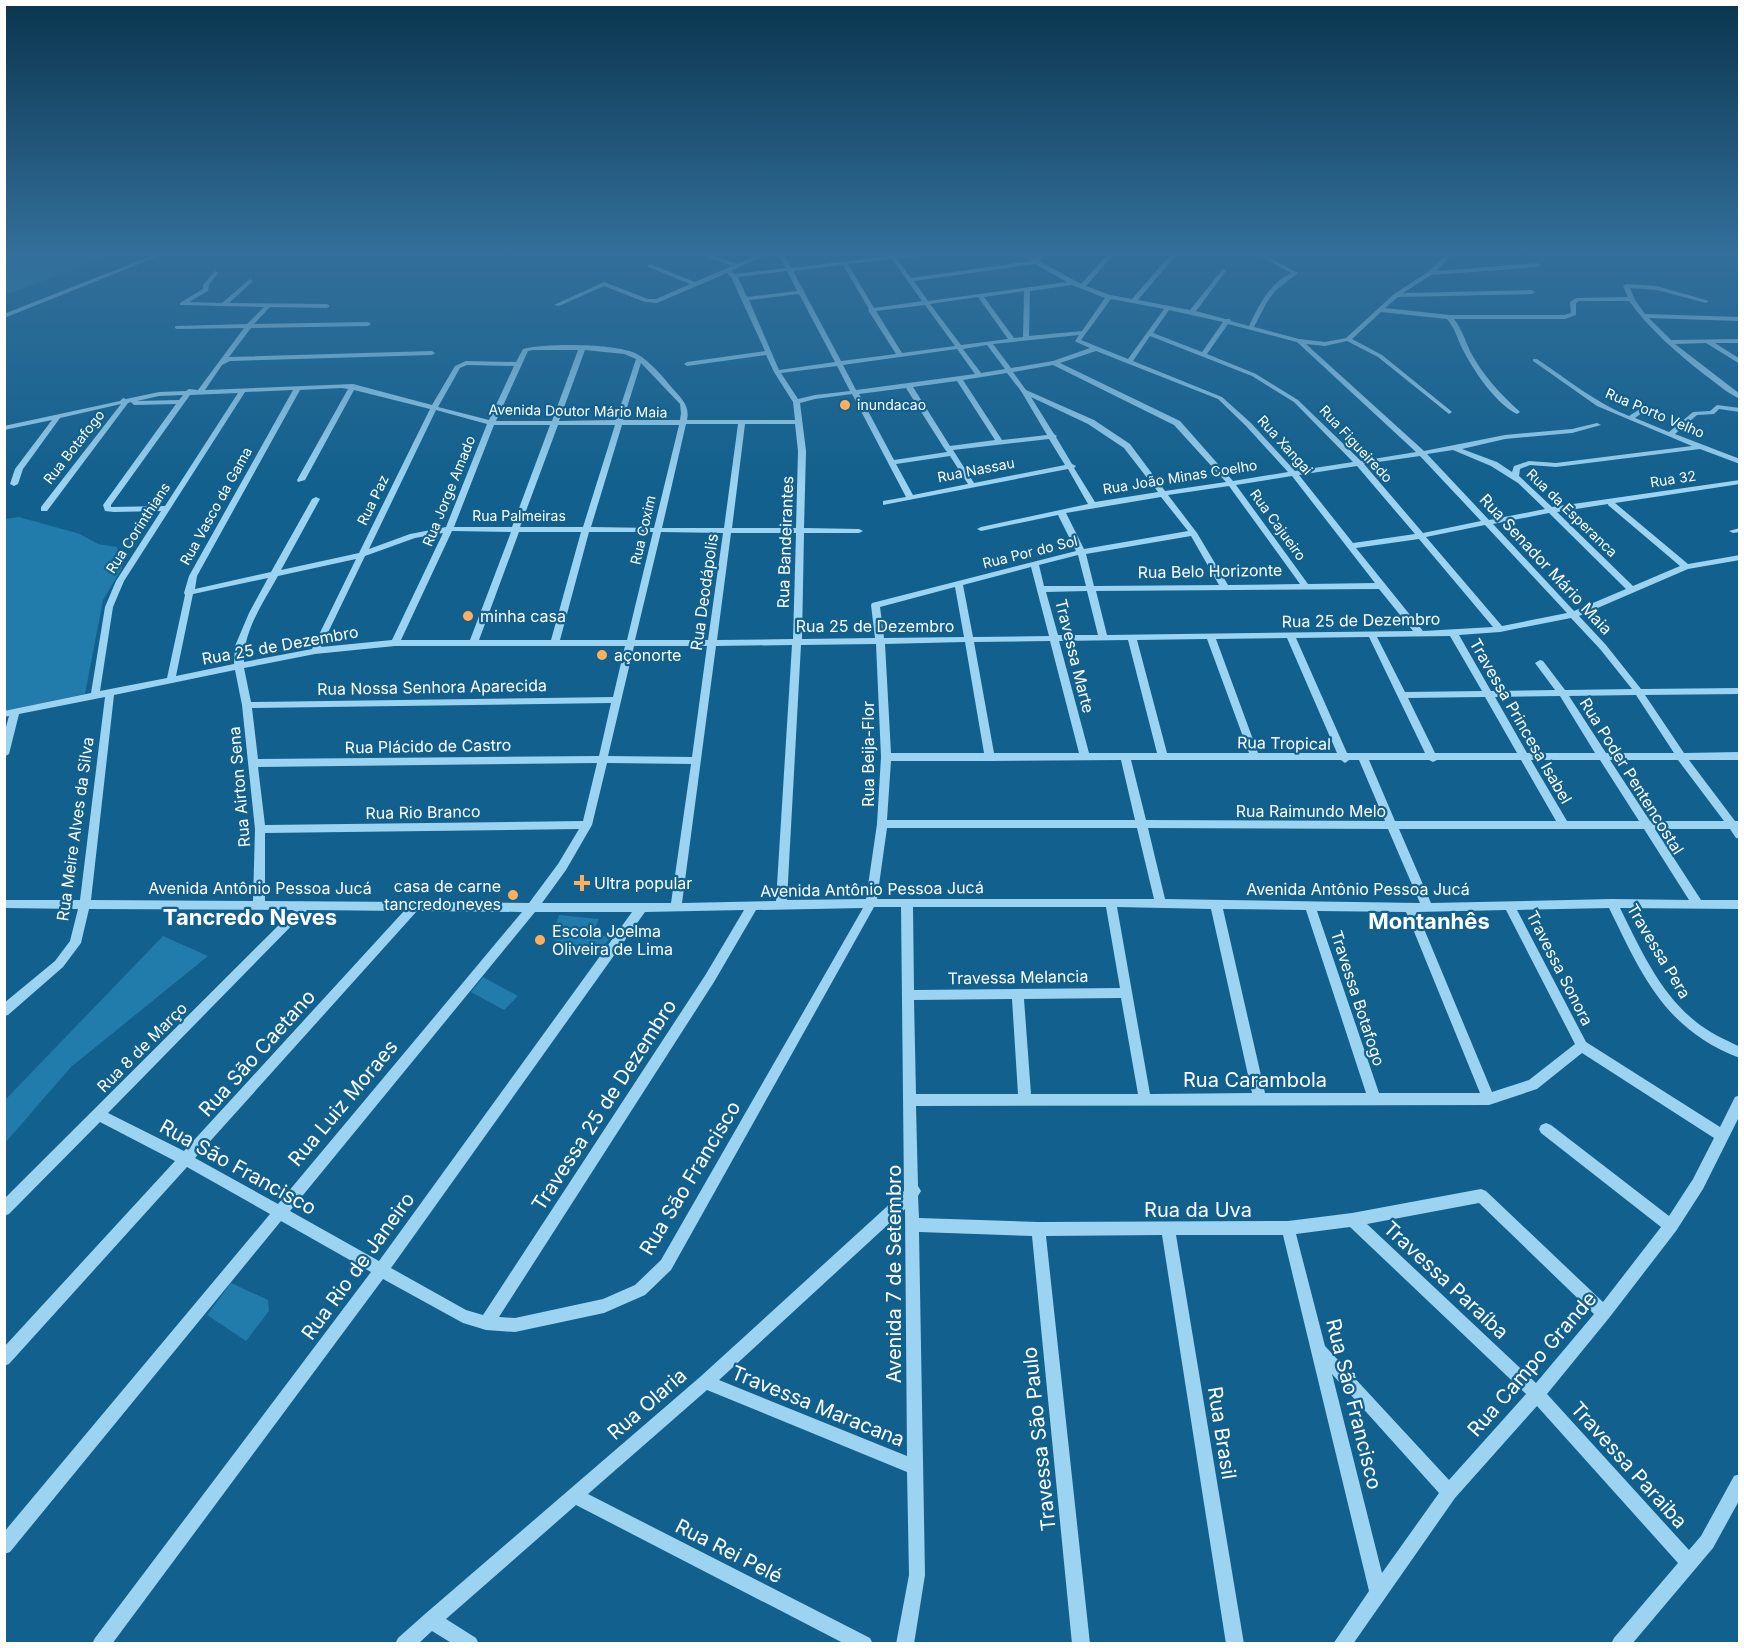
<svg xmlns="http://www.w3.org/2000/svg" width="1744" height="1648" viewBox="0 0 1744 1648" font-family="Inter,sans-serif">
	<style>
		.green { fill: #217bab }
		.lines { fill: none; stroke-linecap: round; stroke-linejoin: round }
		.minor { fill: #9bd3f1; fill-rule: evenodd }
		.poi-dot { fill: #ffaf5b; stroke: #12608d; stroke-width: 2 }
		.labels { text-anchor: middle; stroke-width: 4.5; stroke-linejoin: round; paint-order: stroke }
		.far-poi-label { font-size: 14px; fill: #fff; stroke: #12608d; text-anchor: start }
		.far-street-label { font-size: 14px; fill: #fff; stroke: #12608d }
		.street-label { font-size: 16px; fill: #fff; stroke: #12608d }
		.poi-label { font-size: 16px; fill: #fff; stroke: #12608d; text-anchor: start }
		.near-street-label { font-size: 20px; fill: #fff; stroke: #12608d }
		.district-label { font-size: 22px; font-weight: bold; fill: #fff; stroke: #12608d }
	</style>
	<rect width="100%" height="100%" fill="#12608d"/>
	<g class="green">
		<path d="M5 254H115L5 295Z"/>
		<path d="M19 517 80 534 98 544 117 547 122 568 103 600 85 694 5 711V519Z"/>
		<path d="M559 915 599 919 592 934 611 937 597 955 551 939Z"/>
		<path d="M163 936 208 956 71 1067 5 1143V1100Z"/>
		<path d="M483 977 518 996 504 1010 471 992Z"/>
		<path d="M231 1283 268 1300 269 1311 246 1341 207 1315Z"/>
	</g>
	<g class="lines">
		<g class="minor">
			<path d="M156 254H164L4 318V314Z"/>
			<path d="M700 254H708L737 264 761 254H768L731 271 735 274 786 268 778 254H784L791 268 890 256 888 254H894L895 255 925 254 922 256 897 259 911 278 1031 261 1020 254H1027L1035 259 1040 254H1046L1039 261 1081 284 1108 254H1114L1086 286 1110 295 1132 299 1171 254H1177L1138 300 1190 310 1223 269 1226 271 1196 311 1225 319H1230L1231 321 1249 326C1259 305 1269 284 1291 273L1256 254H1263L1298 273 1276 290 1267 302 1254 327 1299 339 1325 342 1346 338 1394 294 1428 272 1447 254H1453L1436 271 1538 263 1541 265 1538 267 1431 275 1403 293 1532 290 1535 292 1532 294 1398 297 1385 308 1449 315H1564L1571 313 1570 302 1576 298 1628 297 1623 286 1626 284 1657 286 1709 301 1706 303 1657 290 1630 288 1635 300 1645 314 1740 317V321L1649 318 1671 340 1740 339V343H1715L1740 359V364L1706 343 1675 344 1740 394V399C1727 393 1716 383 1705 375 1677 353 1650 330 1629 301H1579L1576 303V315L1565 319H1454C1462 329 1465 341 1471 353 1483 375 1500 394 1519 411L1520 412 1517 414C1495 403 1473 370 1462 348 1457 338 1455 328 1447 319L1381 312 1352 339 1382 355 1451 411 1452 412 1449 414 1378 357 1347 341 1325 346 1306 344 1424 451 1505 435 1572 429 1597 423 1601 425 1572 433 1505 439 1462 449 1497 462 1512 472 1514 466 1529 461 1556 463 1692 446 1597 406 1533 361V359H1537C1567 379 1596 403 1629 416L1643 407H1647V409L1635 418 1669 432 1693 412 1710 411 1717 405 1740 408V412L1719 409 1714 414 1697 415 1675 434 1740 459V464L1700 449 1556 467 1530 465 1520 469 1519 476 1552 507 1740 480V484L1615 503 1688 564 1740 555V560L1688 569 1579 616 1606 645 1641 689 1740 688V694L1645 695 1684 753 1740 752V760H1689L1735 821H1740V839L1736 838 1730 829H1655L1701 900H1740V909L1620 908C1640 948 1659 992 1695 1021 1708 1032 1724 1039 1740 1047V1058C1665 1030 1642 975 1609 908L1517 910 1586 1042 1720 1127 1735 1097 1740 1095V1115L1703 1189 1676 1231 1609 1318 1547 1394 1689 1550 1701 1536 1734 1476 1740 1474V1499L1713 1548 1632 1644H1611L1614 1638 1678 1563 1537 1406 1455 1498 1353 1644H1333L1369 1591 1283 1235H1176L1244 1644H1226L1162 1235 1046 1236 1090 1644H1072L1032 1236 919 1232 925 1575 914 1644H896L909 1575 907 1472 707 1390 588 1494 870 1638 873 1644H845L576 1505 446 1619 476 1638 479 1644H453L432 1631 418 1644H395L398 1638 425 1614 700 1377 904 1191 901 907H874L671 1270 645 1295 604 1313 515 1332 486 1330 463 1323 383 1279 112 1644H92L95 1638 371 1272 281 1221 10 1552 4 1554V1532L270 1214 187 1167 9 1364 4 1366V1347L175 1161 100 1122 9 1214 4 1216V1199L294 910 89 909 81 943 63 967 8 1015 4 1016V1003L55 961 70 941 78 909 4 908V900H80L105 697 19 714 9 754 4 757V734L9 716 4 717V711L91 693 105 607 116 581 161 511 114 512 105 511 103 505 176 404 134 405 131 402 128 403 47 511H41V507L121 404 60 418 23 469 18 484 14 486 10 484 15 469 52 420 4 430V426L120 401 123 398 126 399 159 392 186 391 189 389 198 390 244 328 177 329 175 328V326L247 324 264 307 180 305V303L203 289V285L215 271 218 273 209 285 208 291 189 302 222 303 250 279 253 281 252 282 229 303 327 304 330 306 327 308 270 307 254 324 368 322 371 324 368 326 251 328 229 357 432 351 435 353 432 355 230 361 222 365 205 390 353 384 432 405 455 366 466 361 516 362 523 349C546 343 616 343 637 354 651 362 663 377 673 389 682 399 690 406 687 420H795L793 402 774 372 766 355 687 366 684 364 687 362 765 351 731 277 727 273 657 303 645 302 604 286 559 306 554 305 604 282 648 299H656L690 284 648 267 647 266 650 264 695 282 732 266ZM892 259 922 301 874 308 848 264ZM1035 264 1067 282 928 301 914 281ZM843 265 869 309 868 310 896 354 841 361 793 271ZM787 271 797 291 747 297 738 277ZM1072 285 1105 298 1082 331 1029 336 1030 291ZM1024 291 1023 337 1014 338 984 297ZM799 294 835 362 779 370 749 300ZM978 297 1008 339 961 345 930 304ZM1111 299 1164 309 1128 359 1081 340ZM925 305 955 346 902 353 876 311ZM1169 310 1223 322 1202 352 1153 333ZM1228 324 1297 342 1416 452 1361 461 1298 400 1256 374 1207 354ZM1079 335 1075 341 1076 342 1090 348 1053 361 1011 368 993 344ZM1150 336 1252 376 1294 402 1353 462 1295 471 1251 423 1222 397 1133 361ZM987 345 1005 369 981 373 963 349ZM957 349 975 374 856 390 843 365ZM533 350H578L552 421H496L528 351ZM585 350 624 354 636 359 616 420 559 421ZM1096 351 1218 399 1246 426 1288 472 1233 481 1180 421 1060 363ZM641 363 680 404 681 413 680 420H623ZM467 365 514 366 489 420 438 407 460 368ZM1053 365 1174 425 1226 482 1165 491 1130 444 1094 420 1026 390 1013 372ZM837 366 850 391 815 395 798 399 781 373ZM1007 373 1021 391 1047 435 1002 440 963 380ZM957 381 995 440 950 446 913 387ZM342 388 348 389 297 480 298 482 305 480 354 390 430 409 359 553 281 570 320 499 316 497 312 499 271 572 195 589 197 576 300 390ZM906 388 944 448 947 452 894 460 859 394ZM293 390 189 576 184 593 185 595 167 678 100 691 113 607 124 581 245 392ZM238 393 165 506 111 507V505L190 395ZM852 394 906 497 883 501V505L1068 469 1088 504 981 527 977 529 981 531 1058 515 1076 551 872 603 871 605 875 638 802 639 804 533H859L863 531 859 529 804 528 806 451 800 403 815 399ZM183 395 179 400 137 401 159 396ZM1031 397 1088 424 1124 448 1158 492 1095 502 1074 468 1076 466 1072 464 1056 437 1057 436 1054 434ZM436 410 487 424 446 527 410 534 369 549ZM686 424H738L724 528H662ZM745 424H795L798 451 796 528H732ZM494 425H550L512 527H454ZM558 425H615L583 527H520ZM622 425H679L654 528 591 527ZM1049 439 1065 465 974 483 953 450ZM1453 450 1491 466 1518 483 1545 509 1489 520 1427 454ZM950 456 968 484 913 495 896 464ZM1420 456 1481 521 1423 533 1364 464ZM1357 466 1415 534 1353 543 1299 475ZM1292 476 1375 583 1308 584 1236 485ZM1229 486 1300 584 1228 585 1197 533 1168 495ZM1161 497 1188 531 1084 549 1066 513ZM1608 504V505L1680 566 1633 586 1557 512ZM1549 513 1626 589 1574 611 1493 524ZM1485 525 1567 613 1502 626 1426 537ZM452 531 511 532 470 640H401ZM519 532H581L551 640H479ZM589 532H653L627 640H560ZM661 532 723 533 708 640H635ZM443 533 392 640 321 647 365 556 415 538ZM731 533H796L793 639 717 640ZM1191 536 1219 585 1094 586 1086 554ZM1419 539 1493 627 1423 631 1356 548ZM1078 555 1086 586H1044L1039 565ZM356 559 312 649 244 662C243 631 263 603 278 576ZM1031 567 1049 636 973 637 963 585ZM268 578 249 613 235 646 234 664 176 676 193 594ZM955 587 964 637 884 638 880 607ZM1379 589 1413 631 1107 635 1096 591ZM1087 591 1098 635H1058L1046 592ZM1571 618 1600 649 1632 689 1565 690 1543 661 1540 660 1535 663 1555 690 1491 691 1459 635 1500 632ZM1450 636 1482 691 1405 692 1377 637ZM1369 637 1425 753H1347L1296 638ZM1287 638 1337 753H1258L1216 639ZM1207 639 1249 753H1167L1137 640ZM1128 640 1157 753H1089L1059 641ZM1050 641 1079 753H994L974 642ZM965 642 984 753H891L885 644ZM876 644 881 757 877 824 866 899 787 900 801 645ZM792 645 776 901 682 903 716 646ZM395 646H625L613 697 251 702 244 668 315 654ZM634 646H707L692 757 608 756ZM235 670 242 705 255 829 253 901 91 900 114 695ZM1636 695 1674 753H1606L1569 696ZM1560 696 1595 753H1527L1495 697ZM1485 697 1517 753H1435L1408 698ZM611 703 599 756 258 759 252 708ZM1131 760H1341L1345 763 1349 760H1359L1385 821 1146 820ZM1369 760H1429L1433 762 1437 760H1521L1556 821H1395ZM1531 760H1600L1639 821H1567ZM1610 760H1678L1724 821H1650ZM990 761 1121 760 1135 820H887L891 761ZM597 763 583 821 265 825 258 767ZM607 763 691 764 671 903H542L566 870 592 825ZM887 828H1137L1154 899H877ZM1148 828 1388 829 1420 903 1165 899ZM579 829 558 864 529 903 420 902 416 901 412 902 265 901V833ZM1399 829H1644L1689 900 1612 899 1431 903ZM913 907H1106L1120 988 914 990ZM1117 907 1211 909 1252 1093 1150 1094ZM863 908 661 1260 635 1285 603 1299 515 1318 499 1317 714 982 756 910ZM1223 909 1306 910 1366 1093H1265ZM307 910 404 911 184 1151 108 1113ZM744 910 706 974 483 1315 466 1310 391 1268 645 912ZM1506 910 1575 1044 1529 1080 1492 1092 1417 912ZM417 911 522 912 278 1204 195 1158ZM1317 911 1406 912 1480 1093H1379ZM535 912H632L379 1261 290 1211ZM1121 998 1138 1094H1031L1024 999ZM1012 999 1018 1094H916L914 1000ZM1582 1053 1714 1138 1693 1179 1669 1216 1551 1125 1546 1123 1541 1125 1539 1129 1541 1133 1661 1227 1603 1302 1486 1191 1481 1189 1352 1213 1288 1221 1038 1222 919 1218 918 1196 921 1191 918 1186 916 1106 1489 1105 1537 1089ZM1479 1203 1594 1314 1536 1383 1367 1224ZM905 1209 907 1456 719 1380ZM1350 1227 1526 1394 1449 1480 1325 1346 1296 1234ZM1332 1374 1439 1493 1382 1573Z"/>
			<path d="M1740 528V532L1733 533 1729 531Z"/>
		</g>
	</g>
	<linearGradient id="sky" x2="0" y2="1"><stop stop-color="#0a354e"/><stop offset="0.52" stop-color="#336f9a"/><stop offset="1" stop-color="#336f9a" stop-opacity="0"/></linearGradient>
	<rect width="1744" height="485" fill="url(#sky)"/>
	<g class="poi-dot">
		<circle cx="845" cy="405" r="6"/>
		<circle cx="468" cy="616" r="6"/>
		<circle cx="602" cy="655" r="6"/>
		<path d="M579 874h6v6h6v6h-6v6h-6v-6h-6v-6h6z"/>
		<circle cx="513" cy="895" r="6"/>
		<circle cx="540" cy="940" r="6"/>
	</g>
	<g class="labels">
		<g class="far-poi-label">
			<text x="857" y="410">inundacao</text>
		</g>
		<g class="far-street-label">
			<text transform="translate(578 411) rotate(1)" y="5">Avenida Doutor Mário Maia</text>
			<text transform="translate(1655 413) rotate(23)" y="5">Rua Porto Velho</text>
			<text transform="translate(1356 444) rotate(47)" y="5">Rua Figueiredo</text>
			<text transform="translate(1285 445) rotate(48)" y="5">Rua Xangai</text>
			<text transform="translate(74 447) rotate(-52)" y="5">Rua Botafogo</text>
			<text transform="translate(976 470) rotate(-11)" y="5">Rua Nassau</text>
			<text transform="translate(1180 477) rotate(-9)" y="5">Rua João Minas Coelho</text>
			<text transform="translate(1673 479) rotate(-9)" y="5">Rua 32</text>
			<text transform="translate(449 491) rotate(-68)" y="5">Rua Jorge Amado</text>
			<text transform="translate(373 500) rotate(-64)" y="5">Rua Paz</text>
			<text transform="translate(216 506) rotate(-61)" y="5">Rua Vasco da Gama</text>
			<text transform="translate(1572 513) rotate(44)" y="5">Rua da Esperanca</text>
			<text x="519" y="521">Rua Palmeiras</text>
			<text transform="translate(1278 525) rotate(54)" y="5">Rua Cajueiro</text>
			<text transform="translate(138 528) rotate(-57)" y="5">Rua Corinthians</text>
			<text transform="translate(643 530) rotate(-77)" y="5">Rua Coxim</text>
			<text transform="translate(1030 552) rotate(-14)" y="5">Rua Por do Sol</text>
		</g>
		<g class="street-label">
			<text transform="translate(785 542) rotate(-88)" y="6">Rua Bandeirantes</text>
			<text transform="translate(1546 564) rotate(47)" y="6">Rua Senador Mário Maia</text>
			<text transform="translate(1210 571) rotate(-1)" y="6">Rua Belo Horizonte</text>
			<text transform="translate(704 592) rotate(-82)" y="6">Rua Deodápolis</text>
			<text transform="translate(1361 620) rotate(-1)" y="6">Rua 25 de Dezembro</text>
			<text x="875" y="632">Rua 25 de Dezembro</text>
			<text transform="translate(280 645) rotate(-10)" y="6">Rua 25 de Dezembro</text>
			<text transform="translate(1075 656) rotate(76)" y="6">Travessa Marte</text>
			<text transform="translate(432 687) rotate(-1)" y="6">Rua Nossa Senhora Aparecida</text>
			<text transform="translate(1521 721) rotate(60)" y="6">Travessa Princesa Isabel</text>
			<text transform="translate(1284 743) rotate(1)" y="6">Rua Tropical</text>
			<text transform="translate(428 746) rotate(-1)" y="6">Rua Plácido de Castro</text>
			<text transform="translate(868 754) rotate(-90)" y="6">Rua Beija-Flor</text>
			<text transform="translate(1632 776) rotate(58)" y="6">Rua Poder Pentencostal</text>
			<text transform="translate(239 787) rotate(-95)" y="6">Rua Airton Sena</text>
			<text x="1311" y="817">Rua Raimundo Melo</text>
			<text transform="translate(423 812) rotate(-1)" y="6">Rua Rio Branco</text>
			<text transform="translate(75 829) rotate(-82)" y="6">Rua Meire Alves da Silva</text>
			<text x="260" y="894">Avenida Antônio Pessoa Jucá</text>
			<text transform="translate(872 889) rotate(-1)" y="6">Avenida Antônio Pessoa Jucá</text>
			<text x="1358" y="895">Avenida Antônio Pessoa Jucá</text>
			<text transform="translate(1659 951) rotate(59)" y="6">Travessa Pera</text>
			<text transform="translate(1560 968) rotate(63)" y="6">Travessa Sonora</text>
			<text transform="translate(1018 977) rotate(-1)" y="6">Travessa Melancia</text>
			<text transform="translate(1358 998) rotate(72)" y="6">Travessa Botafogo</text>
			<text transform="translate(142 1047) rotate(-45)" y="6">Rua 8 de Março</text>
		</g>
		<g class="poi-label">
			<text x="480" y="622">minha casa</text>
			<text x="614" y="661">açonorte</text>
			<text x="594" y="889">Ultra popular</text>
			<text x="501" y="892" text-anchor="end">casa de carne<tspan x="501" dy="18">tancredo neves</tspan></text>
			<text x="552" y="937">Escola Joelma<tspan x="552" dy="18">Oliveira de Lima</tspan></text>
		</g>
		<g class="near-street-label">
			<text transform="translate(257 1053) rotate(-48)" y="7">Rua São Caetano</text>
			<text x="1255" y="1087">Rua Carambola</text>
			<text transform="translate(343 1103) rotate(-50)" y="7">Rua Luiz Moraes</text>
			<text transform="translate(604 1105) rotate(-57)" y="7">Travessa 25 de Dezembro</text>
			<text transform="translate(238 1167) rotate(29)" y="7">Rua São Francisco</text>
			<text transform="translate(690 1178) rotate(-59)" y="7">Rua São Francisco</text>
			<text x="1198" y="1217">Rua da Uva</text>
			<text transform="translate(358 1266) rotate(-54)" y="7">Rua Rio de Janeiro</text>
			<text transform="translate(894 1274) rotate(-90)" y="7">Avenida 7 de Setembro</text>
			<text transform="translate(1446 1280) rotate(43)" y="7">Travessa Paraíba</text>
			<text transform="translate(1532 1364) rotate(-49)" y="7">Rua Campo Grande</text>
			<text transform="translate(647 1404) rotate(-41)" y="7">Rua Olaria</text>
			<text transform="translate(1354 1404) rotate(76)" y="7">Rua São Francisco</text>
			<text transform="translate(818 1406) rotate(22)" y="7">Travessa Maracana</text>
			<text transform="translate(1222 1433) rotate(81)" y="7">Rua Brasil</text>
			<text transform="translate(1039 1439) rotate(-96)" y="7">Travessa São Paulo</text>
			<text transform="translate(1629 1465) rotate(48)" y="7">Travessa Paraiba</text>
			<text transform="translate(729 1551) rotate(27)" y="7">Rua Rei Pelé</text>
		</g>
		<g class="district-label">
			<text x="250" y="925">Tancredo Neves</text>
			<text x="1429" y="929">Montanhês</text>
		</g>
	</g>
	<rect width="1744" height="1648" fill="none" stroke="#ffffff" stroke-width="12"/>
</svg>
